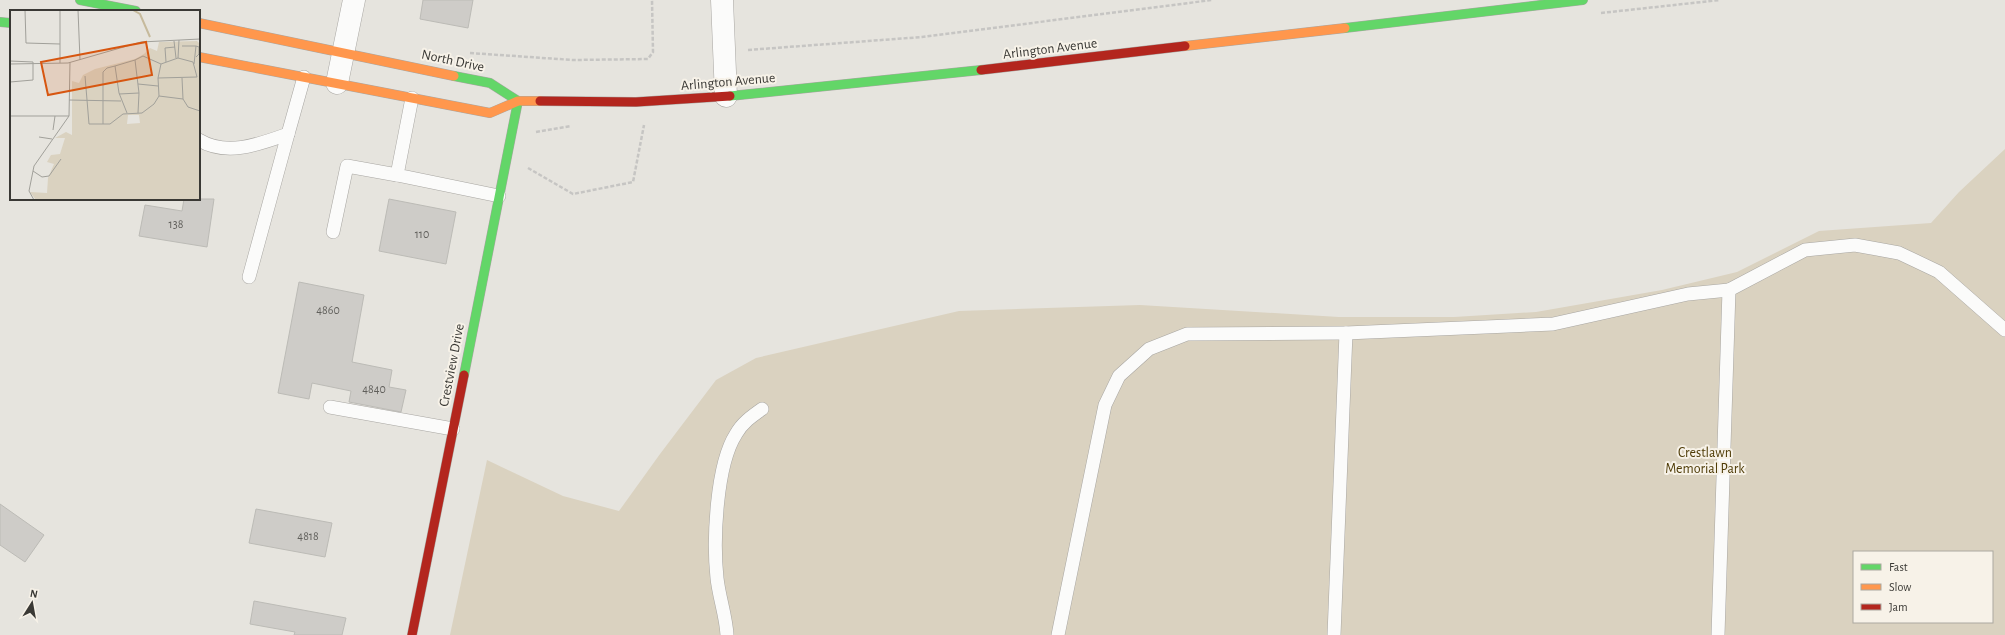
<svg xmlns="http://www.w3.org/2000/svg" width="2005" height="635" viewBox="0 0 2005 635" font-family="'Alegreya Sans',sans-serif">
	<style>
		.green { fill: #dad2c0; fill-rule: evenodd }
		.building { fill: #ceccc8; stroke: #bcbbb6 }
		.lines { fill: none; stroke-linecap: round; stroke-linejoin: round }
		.lane-casing { stroke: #a8a6a2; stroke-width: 14 }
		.street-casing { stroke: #a8a6a2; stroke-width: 23 }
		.fast-casing { stroke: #a8a6a2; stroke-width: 10 }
		.slow-casing { stroke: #a8a6a2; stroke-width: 10 }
		.jam-casing { stroke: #a8a6a2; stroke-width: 10 }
		.path { stroke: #c6c5c3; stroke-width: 2.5; stroke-dasharray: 4 2; stroke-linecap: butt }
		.lane { stroke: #fbfbfa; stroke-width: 13 }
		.street { stroke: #fbfbfa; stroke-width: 22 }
		.fast { stroke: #63d668; stroke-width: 9 }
		.slow { stroke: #ff974d; stroke-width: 9 }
		.jam { stroke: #b3261e; stroke-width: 9 }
		.labels { text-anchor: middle; stroke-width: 4; stroke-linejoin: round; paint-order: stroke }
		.number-label { font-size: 12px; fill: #605f5b }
		.street-label { font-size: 14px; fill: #3a3935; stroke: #f7f2e8 }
		.park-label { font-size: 14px; fill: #4e3b06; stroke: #f7f2e8 }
		.inset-river { fill: none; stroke: #c6ba9c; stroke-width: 2 }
		.inset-road { fill: none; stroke: #a1a09a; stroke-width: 1 }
		.view { fill: #d75610; fill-opacity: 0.15; stroke: #d75610; stroke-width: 2 }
		.inset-edge { fill: none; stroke: #3a3935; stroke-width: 2 }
	</style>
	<rect width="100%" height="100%" fill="#e6e4de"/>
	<path class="green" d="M2005 149V635H450L487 460 563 496 619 511 660 454 716 380 756 358 959 311 1140 305 1339 317H1454L1536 312 1662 290 1737 272 1819 231 1931 223 1959 192ZM1854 552H1992V622H1854Z"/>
	<g class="building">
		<path d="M423 0H473L468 28 420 19Z"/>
		<path d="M184 199H214L207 247 139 236 145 205 182 211Z"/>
		<path d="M389 199 456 212 446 264 379 251Z"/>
		<path d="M299 282 364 295 352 362 392 370 389 387 406 390 401 412 349 402 351 391 312 383 309 399 278 393Z"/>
		<path d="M0 504 44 535 25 562 0 545Z"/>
		<path d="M256 509 332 523 325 557 249 543Z"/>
		<path d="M254 601 346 618 342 635H294L295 632 250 624Z"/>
	</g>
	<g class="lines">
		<defs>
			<g id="lane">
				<path d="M412 98 397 175 499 196"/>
				<path d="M199 140C227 157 260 144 288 134L304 77"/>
				<path d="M333 232 347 166 397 175"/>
				<path d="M249 277 288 134"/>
				<path d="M330 407 453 429"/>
				<path d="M727 635C726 616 719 597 717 578 713 541 716 465 736 434 742 423 752 416 762 409"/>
				<path d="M1058 635 1105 405 1119 376 1149 349 1187 334 1346 333"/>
				<path d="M1334 635 1346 333 1553 324 1688 294 1729 290"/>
				<path d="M1718 635 1729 290 1805 250 1855 245 1899 253 1939 272 2005 330"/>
			</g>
			<g id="street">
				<path d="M722 0 726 96"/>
				<path d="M337 83 354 0"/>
			</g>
			<g id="fast">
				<path d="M80 0 136 11"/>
				<path d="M0 22 11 23"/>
				<path d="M1345 28 1583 0"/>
				<path d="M454 76 490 83 518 101"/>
				<path d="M730 96 981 70"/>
				<path d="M464 375 518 101"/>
			</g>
			<g id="slow">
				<path d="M199 23 454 76"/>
				<path d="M1185 46 1345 28"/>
				<path d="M199 57 490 113 518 101H540"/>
			</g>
			<g id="jam">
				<path d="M981 70 1185 46"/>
				<path d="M540 101 636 102 730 96"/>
				<path d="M412 635 464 375"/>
			</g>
		</defs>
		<use href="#lane" class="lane-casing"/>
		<use href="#street" class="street-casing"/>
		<use href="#fast" class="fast-casing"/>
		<use href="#slow" class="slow-casing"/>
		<use href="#jam" class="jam-casing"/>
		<g class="path">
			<path d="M1601 13 1720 0"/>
			<path d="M748 50 922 37 1212 0"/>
			<path d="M470 53 573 60 648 59 653 52 652 0"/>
			<path d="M536 132 571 126"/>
			<path d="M528 168 573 194 633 182 644 125"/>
		</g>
		<use href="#lane" class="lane"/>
		<use href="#street" class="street"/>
		<use href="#fast" class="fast"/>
		<use href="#slow" class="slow"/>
		<use href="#jam" class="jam"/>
	</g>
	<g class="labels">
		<g class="number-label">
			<text x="176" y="228">138</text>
			<text x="422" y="238">110</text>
			<text x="328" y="314">4860</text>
			<text x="374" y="393">4840</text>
			<text x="308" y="540">4818</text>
		</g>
		<g class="street-label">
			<text transform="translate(1050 48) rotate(-7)" y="5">Arlington Avenue</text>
			<text transform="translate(453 60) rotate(12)" y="5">North Drive</text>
			<text transform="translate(728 81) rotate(-5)" y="5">Arlington Avenue</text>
			<text transform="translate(451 365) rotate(-79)" y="5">Crestview Drive</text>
		</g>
		<g class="park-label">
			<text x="1705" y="457">Crestlawn<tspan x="1705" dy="16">Memorial Park</tspan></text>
		</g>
	</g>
	<g transform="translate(10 10)">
		<rect width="190" height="190" fill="#e6e4de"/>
		<path d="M149 32 187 31 190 34V190H26L20 182 37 183 38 168 44 154 37 152 41 145 50 144 55 128H45L56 122 62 125V71L69 73 73 65 85 59 125 49 134 44 140 38 147 41ZM118 105H129L130 113 117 114Z" fill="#dad2c0" fill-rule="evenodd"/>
		<path class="inset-river" d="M123 0 130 4 140 27"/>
		<path class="inset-road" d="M15 0 16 33 50 34M68 0 70 50M164 31 166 48M172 36H186L184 54M186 36 189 37V44L186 47M168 48 183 52 187 67 148 68 151 54ZM168 48 169 30M0 51 23 52M156 52 155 38 165 37M50 53V0M0 54 58 53 131 32 190 29M75 66 79 114H100L113 104 132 103 144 94 149 86M148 68 149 86 173 89 172 68M0 72 23 70V52M128 74 148 76M109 84 129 83M173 89 178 97 190 101M59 90 111 91M117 103 109 83 105 56 125 50M128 103 129 83 125 50 133 46 151 54M0 106H59M93 114V62L97 58 105 56M43 120 45 106M29 127 42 129M23 161 32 167 39 166 51 149M24 190 19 181 24 156 59 106 60 52"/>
		<path class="view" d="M136 32 142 65 38 85 31 52Z"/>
		<rect width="190" height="190" class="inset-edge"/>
	</g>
	<rect x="1853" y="551" width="140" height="72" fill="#f7f2e8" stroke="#aba8a0"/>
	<rect x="1861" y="564" width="20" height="6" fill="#63d668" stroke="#aba8a0"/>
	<text x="1889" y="571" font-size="12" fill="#3a3935">Fast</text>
	<rect x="1861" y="584" width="20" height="6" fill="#ff974d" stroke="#aba8a0"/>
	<text x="1889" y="591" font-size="12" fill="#3a3935">Slow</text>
	<rect x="1861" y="604" width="20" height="6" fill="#b3261e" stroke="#aba8a0"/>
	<text x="1889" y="611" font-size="12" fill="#3a3935">Jam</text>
	<g transform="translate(32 603) rotate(11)" stroke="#f7f2e8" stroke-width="3" paint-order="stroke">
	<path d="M0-3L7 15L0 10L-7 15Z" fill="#3a3935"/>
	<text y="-6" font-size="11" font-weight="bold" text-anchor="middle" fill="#3a3935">N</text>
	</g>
</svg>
